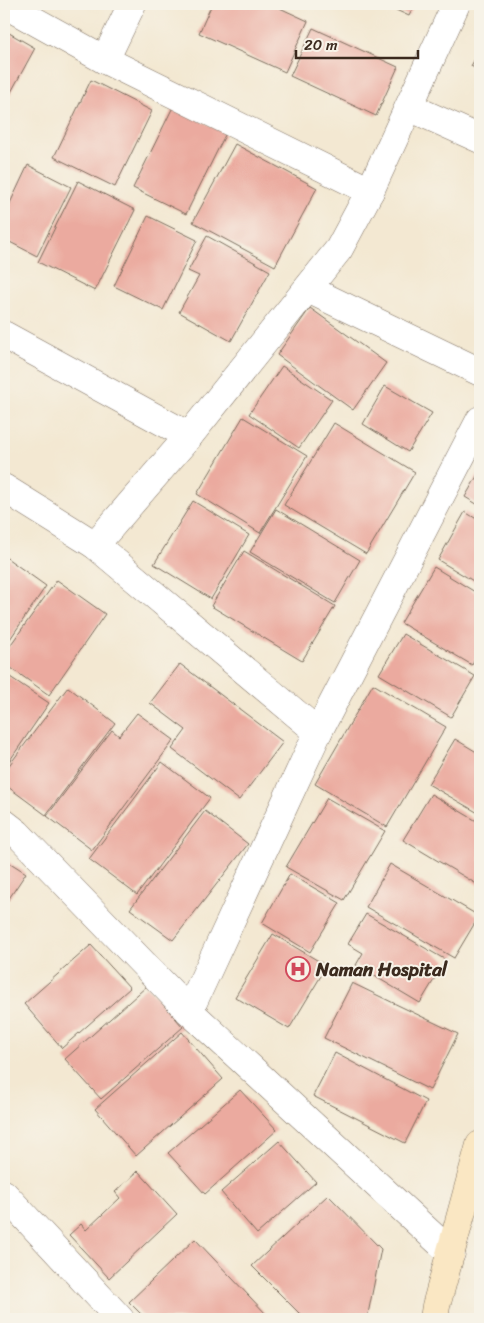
<svg xmlns="http://www.w3.org/2000/svg" width="484" height="1323" viewBox="0 0 484 1323" font-family="Sriracha,sans-serif">
	<style>
		.building { fill: #ebaa9f }
		.lines { fill: none; stroke-linecap: round; stroke-linejoin: round }
		.street-casing { stroke: #7b6c5d; stroke-width: 29 }
		.secondary-casing { stroke: #7b6c5d; stroke-width: 29 }
		.street { stroke: #fff; stroke-width: 28 }
		.secondary { stroke: #fae7c3; stroke-width: 28 }
		.labels { text-anchor: middle; stroke-width: 4; stroke-linejoin: round; paint-order: stroke }
		.poi-label { font-size: 19px; font-weight: bold; fill: #3b2a1e; stroke: #f7f3e8; text-anchor: start }
	</style>
	<rect width="100%" height="100%" fill="#f7f3e8"/>
	<filter id="ink" filterUnits="userSpaceOnUse"><feTurbulence type="fractalNoise" baseFrequency=".02" numOctaves="2"/><feDisplacementMap in="SourceGraphic" scale="10" xChannelSelector="R" yChannelSelector="G"/><feConvolveMatrix kernelMatrix="1 2 1 2 8 2 1 2 1" color-interpolation-filters="sRGB"/></filter>
	<filter id="wash" filterUnits="userSpaceOnUse"><feTurbulence type="fractalNoise" baseFrequency=".0096" numOctaves="4" result="noise"/><feDisplacementMap in="SourceGraphic" scale="20" xChannelSelector="R" yChannelSelector="G"/><feGaussianBlur stdDeviation="1.12" result="paint"/><feColorMatrix in="noise" values="0 0 0 0 0 0 0 0 0 0 0 0 0 0 0 0 0 1.4 0 .05"/><feComposite in="paint" operator="in"/></filter>
	<g filter="url(#wash)">
		<rect width="100%" height="100%" fill="#f3e8d2"/>
		<g id="blocks">
			<g class="building">
				<path d="M212 4H271L308 21 285 72 199 33Z"/>
				<path d="M383 4H415L409 16Z"/>
				<path d="M313 28 398 67 376 116 290 76Z"/>
				<path d="M4 30 35 48 4 105Z"/>
				<path d="M480 50V71L471 66Z"/>
				<path d="M91 80 152 111 115 187 54 157Z"/>
				<path d="M173 107 226 133 186 214 133 188Z"/>
				<path d="M235 144 317 188 275 266 193 222Z"/>
				<path d="M28 165 71 187 37 256 4 239V216Z"/>
				<path d="M78 181 135 210 95 291 38 262Z"/>
				<path d="M148 216 197 240 163 310 114 286Z"/>
				<path d="M207 236 270 271 231 341 179 312 199 276 188 271Z"/>
				<path d="M310 308 386 363 353 410 277 355Z"/>
				<path d="M282 366 332 400 299 448 249 414Z"/>
				<path d="M385 386 432 413 408 452 363 424Z"/>
				<path d="M243 417 307 456 260 533 197 494Z"/>
				<path d="M334 423 415 472 366 554 284 505Z"/>
				<path d="M480 471V506L465 497Z"/>
				<path d="M193 501 249 535 211 599 154 564Z"/>
				<path d="M276 509 360 560 335 603 250 552Z"/>
				<path d="M465 512 480 521V585L438 560Z"/>
				<path d="M244 551 335 606 302 661 211 606Z"/>
				<path d="M4 556 46 586 4 648Z"/>
				<path d="M434 567 480 595V650L472 665 401 623Z"/>
				<path d="M57 580 105 614 49 695 4 663V654Z"/>
				<path d="M403 634 475 676 451 717 379 674Z"/>
				<path d="M180 664 283 742 239 800 172 749 186 730 150 703Z"/>
				<path d="M4 673 49 703 4 769Z"/>
				<path d="M373 684 446 727 387 827 315 784Z"/>
				<path d="M68 687 115 723 46 815 4 784V772Z"/>
				<path d="M137 713 174 740 92 850 47 816 112 730 119 736Z"/>
				<path d="M455 739 480 754V814L428 784Z"/>
				<path d="M162 762 210 798 137 895 89 859Z"/>
				<path d="M431 794 480 823V886L403 840Z"/>
				<path d="M327 798 385 831 344 900 286 867Z"/>
				<path d="M205 811 248 844 173 940 130 909Z"/>
				<path d="M4 859 26 873 4 906Z"/>
				<path d="M390 864 479 916 454 958 366 907Z"/>
				<path d="M290 874 340 903 310 952 262 923Z"/>
				<path d="M366 914 446 960 420 1003 356 965 363 953 348 944Z"/>
				<path d="M273 934 327 966 289 1029 235 997Z"/>
				<path d="M91 945 130 988 62 1048 24 1004Z"/>
				<path d="M352 983 458 1034 430 1090 324 1038Z"/>
				<path d="M147 986 183 1027 101 1099 65 1059Z"/>
				<path d="M182 1032 223 1079 136 1156 95 1109Z"/>
				<path d="M335 1053 426 1101 405 1143 313 1096Z"/>
				<path d="M240 1090 277 1130 205 1194 168 1153Z"/>
				<path d="M279 1141 316 1182 257 1234 221 1192Z"/>
				<path d="M138 1171 177 1214 109 1278 69 1235 81 1224 86 1230 120 1198 115 1192Z"/>
				<path d="M328 1195 381 1249 367 1319H305L252 1266Z"/>
				<path d="M195 1239 267 1315 262 1319H146L129 1302Z"/>
			</g>
		</g>
	</g>
	<g filter="url(#ink)">
		<use href="#blocks" fill-opacity="0" stroke="#7b6c5d" stroke-width="1"/>
		<g class="lines">
			<defs>
				<g id="street">
					<path d="M4 4 105 60 370 191"/>
					<path d="M105 60 132 4"/>
					<path d="M409 107 480 139"/>
					<path d="M308 289 480 372"/>
					<path d="M4 335 189 436"/>
					<path d="M4 488 95 545 318 732"/>
					<path d="M95 545 189 436 339 249 370 191 456 4"/>
					<path d="M4 823 17 833 189 1011 451 1253"/>
					<path d="M189 1011 318 732 480 420"/>
					<path d="M4 1194 120 1319"/>
				</g>
				<path id="secondary" d="M434 1319 436 1306 480 1145"/>
			</defs>
			<use href="#street" class="street-casing"/>
			<use href="#secondary" class="secondary-casing"/>
			<use href="#street" class="street"/>
			<use href="#secondary" class="secondary"/>
		</g>
	</g>
	<defs>
		<symbol id="hospital-ring" viewBox="-11 -11 22 22"><circle r="9.5" fill="#f7f3e8" stroke="#d1495b" stroke-width="1.5"/><path d="M-5-5h3v3.5h4V-5h3V5h-3V1.5h-4V5h-3Z" fill="#d1495b"/></symbol>
	</defs>
	<g fill-rule="evenodd">
		<use href="#hospital-ring" x="284" y="955" width="28" height="28"/>
	</g>
	<g class="labels">
		<g class="poi-label">
			<text x="316" y="976">Naman Hospital</text>
		</g>
	</g>
	<rect width="484" height="1323" fill="none" stroke="#f7f3e8" stroke-width="20"/>
	<path d="M296 50v8h122v-8" fill="none" stroke="#3b2a1e" stroke-width="2.5"/>
	<text x="304" y="50" font-size="15" fill="#3b2a1e" stroke="#f7f3e8" stroke-width="4" paint-order="stroke">20 m</text>
</svg>
